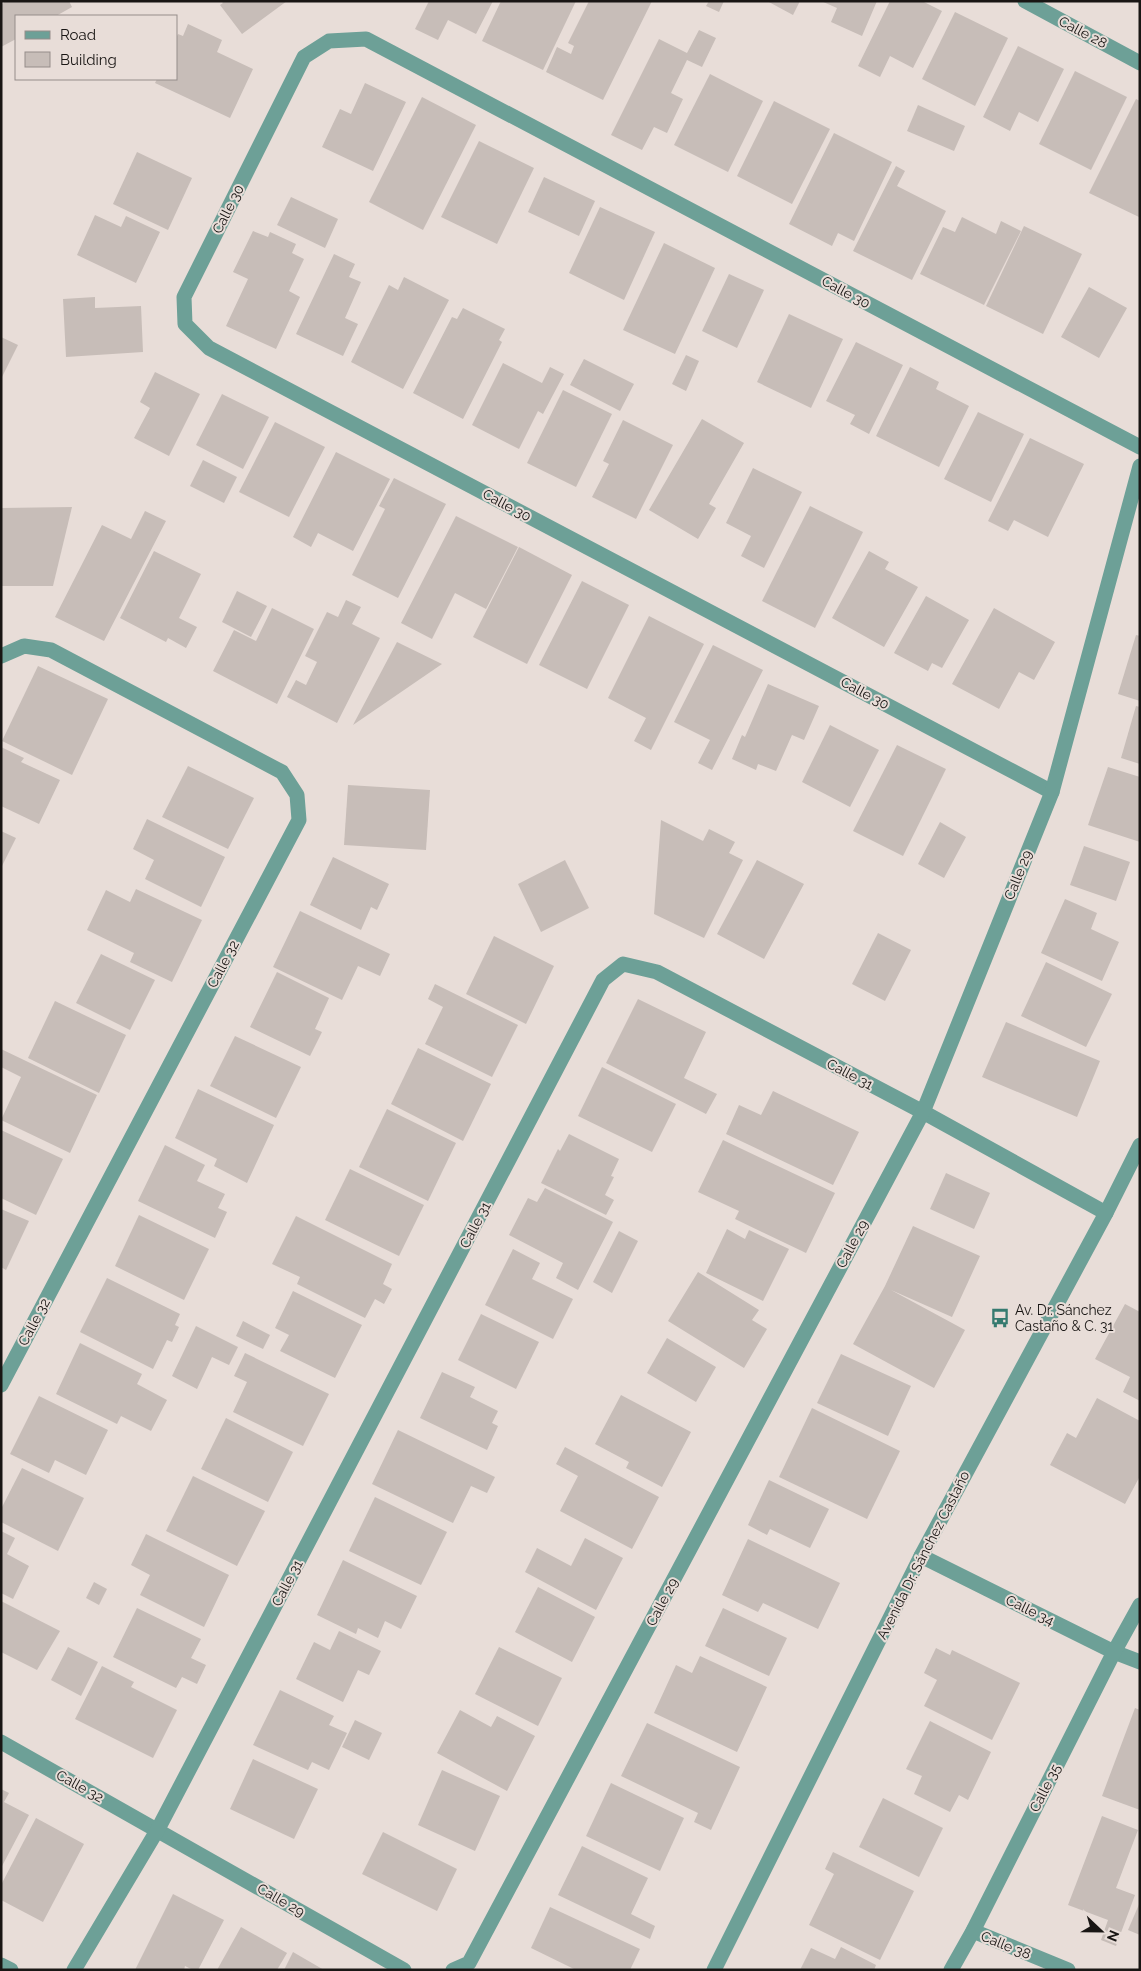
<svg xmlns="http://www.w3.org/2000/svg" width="1141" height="1971" viewBox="0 0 1141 1971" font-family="Raleway,sans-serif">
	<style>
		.building { fill: #c7bdb8 }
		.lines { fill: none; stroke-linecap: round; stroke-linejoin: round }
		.minor { stroke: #6da097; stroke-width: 15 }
		.labels { text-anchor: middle; stroke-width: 4; stroke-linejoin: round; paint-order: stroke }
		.street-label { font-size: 14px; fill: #191614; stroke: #e8ddd8 }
		.poi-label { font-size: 14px; fill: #191614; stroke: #e8ddd8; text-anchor: start }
	</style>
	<rect width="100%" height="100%" fill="#e8ddd8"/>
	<g class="building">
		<path d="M3 1H69L72 7 56 16H16V39L1 47V4L4 3Z"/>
		<path d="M221 1H287L242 34 220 5 223 3Z"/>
		<path d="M429 1H493L476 34 448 20 438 40 415 29Z"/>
		<path d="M501 1H576L543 70 482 41Z"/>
		<path d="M589 1H652L603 100 546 72 557 47 571 54 574 46 568 43Z"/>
		<path d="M709 1H724L719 12 706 6Z"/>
		<path d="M767 1H800L793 15Z"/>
		<path d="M821 1H877L862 36 831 22 837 8Z"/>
		<path d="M890 1H922L942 11 913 68 890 56 880 77 858 66Z"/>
		<path d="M955 12 1008 38 975 106 922 79Z"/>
		<path d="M188 24 222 40 217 52 253 69 230 118 155 83 157 79H176V38L178 34 183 36Z"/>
		<path d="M699 30 716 38 702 67 687 60 671 93 683 99 667 133 654 127 642 150 611 135 659 39 687 53Z"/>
		<path d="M1018 46 1064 69 1038 122 1019 112 1010 131 983 117Z"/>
		<path d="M1075 71 1127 97 1091 170 1039 144Z"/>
		<path d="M710 74 763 101 728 172 674 145Z"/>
		<path d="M365 83 406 102 373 171 322 147 340 109 351 114Z"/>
		<path d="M422 97 476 125 423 230 369 202Z"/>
		<path d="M1136 99 1140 101 1139 217 1089 193Z"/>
		<path d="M774 101 830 129 792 204 737 176Z"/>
		<path d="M918 105 965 126 954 151 907 131Z"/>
		<path d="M834 133 892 162 854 241 838 233 832 246 789 224Z"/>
		<path d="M479 141 534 168 497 244 441 217Z"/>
		<path d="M137 152 192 178 168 230 113 204Z"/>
		<path d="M896 166 905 171 897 186 946 211 912 280 853 251Z"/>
		<path d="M544 177 595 201 579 236 528 212Z"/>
		<path d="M291 197 338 219 325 248 277 225Z"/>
		<path d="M600 207 655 232 624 300 569 273Z"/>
		<path d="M95 215 121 227 126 216 160 232 136 283 77 255Z"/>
		<path d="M962 217 996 234 1001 221 1021 231 984 305 920 274 943 227 955 232Z"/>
		<path d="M1024 226 1082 254 1043 334 986 306Z"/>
		<path d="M253 231 268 237 270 232 296 244 292 253 304 259 289 291 300 297 276 349 226 326 248 279 233 272Z"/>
		<path d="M664 243 715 268 675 354 623 330Z"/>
		<path d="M334 254 355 264 349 277 361 282 345 318 358 324 343 356 296 334Z"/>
		<path d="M729 274 764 290 737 348 702 331Z"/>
		<path d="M404 277 449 300 403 389 351 362 389 285 398 290Z"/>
		<path d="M1089 287 1127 308 1099 358 1061 337Z"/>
		<path d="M95 297V308L141 306 143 352 66 357 63 299Z"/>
		<path d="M463 308 505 329 499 340 502 342 463 419 413 393 452 317 457 319Z"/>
		<path d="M789 314 843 339 811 408 757 382Z"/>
		<path d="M1 337 18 345 1 379Z"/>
		<path d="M856 342 903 365 869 434 850 424 855 415 826 401Z"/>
		<path d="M686 355 699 361 686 391 672 384Z"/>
		<path d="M584 359 634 384 620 411 570 385Z"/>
		<path d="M503 363 542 383 550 367 564 374 543 414 538 411 519 449 472 425Z"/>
		<path d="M910 367 939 382 936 389 969 406 939 467 876 436Z"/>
		<path d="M155 372 200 394 169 456 134 438 150 408 140 402Z"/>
		<path d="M563 390 612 414 576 487 527 463Z"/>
		<path d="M222 394 269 417 243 469 196 445Z"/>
		<path d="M978 412 1024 434 991 502 944 479Z"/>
		<path d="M702 419 744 443 709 504 716 508 698 539 649 510Z"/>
		<path d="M623 420 673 445 636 519 592 497 609 464 603 461Z"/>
		<path d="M275 422 325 447 289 517 239 492Z"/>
		<path d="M1030 438 1084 464 1048 537 1014 520 1008 531 988 521Z"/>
		<path d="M336 452 390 479 353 551 318 533 311 547 293 537Z"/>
		<path d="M203 460 237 477 224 503 190 486Z"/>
		<path d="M753 468 802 492 764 568 741 556 751 536 726 523Z"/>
		<path d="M394 478 446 504 398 598 352 575 385 509 379 506Z"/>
		<path d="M810 506 863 532 815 628 762 601Z"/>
		<path d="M72 507 53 586H1V508Z"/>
		<path d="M145 511 166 521 104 641 55 617 102 525 131 539Z"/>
		<path d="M456 516 518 547 486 609 455 593 432 639 401 623Z"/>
		<path d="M519 547 572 575 527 664 473 637Z"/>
		<path d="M154 551 201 574 179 618 197 627 186 648 168 638 166 642 120 618Z"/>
		<path d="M869 551 889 562 885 569 918 587 884 647 832 618Z"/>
		<path d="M582 581 629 605 587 689 539 665Z"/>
		<path d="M237 591 267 606 251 637 222 622Z"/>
		<path d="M926 596 969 620 942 668 932 663 928 671 894 653Z"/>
		<path d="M346 600 361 607 352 624 380 638 337 723 287 697 296 680 306 685 317 662 305 656 327 612 338 617Z"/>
		<path d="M272 608 314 629 277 704 213 671 234 630 256 641Z"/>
		<path d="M994 608 1055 642 1034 680 1019 672 999 709 952 684Z"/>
		<path d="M649 616 704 644 651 750 634 741 646 718 608 698Z"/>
		<path d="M1136 635 1140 636V701L1118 694Z"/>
		<path d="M397 642 442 664 353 725Z"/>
		<path d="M713 645 763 670 712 770 698 763 710 740 674 722Z"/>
		<path d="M38 666 108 699 72 775 2 741Z"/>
		<path d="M768 684 819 706 804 740 792 735 776 771 758 764 756 770 732 759 742 735 745 737Z"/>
		<path d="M1136 706 1140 707V764L1121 758Z"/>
		<path d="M830 725 879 750 850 807 802 782Z"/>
		<path d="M897 745 946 769 903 856 853 831Z"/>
		<path d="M1 747 24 758 21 762 60 780 39 824 1 806Z"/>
		<path d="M188 766 254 798 228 849 162 817Z"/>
		<path d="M1108 767 1140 777V842L1088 825Z"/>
		<path d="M348 785 430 790 426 850 344 845Z"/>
		<path d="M147 819 225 857 201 907 145 879 154 860 133 849Z"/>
		<path d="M661 820 703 841 709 829 735 842 729 853 743 860 704 938 654 914Z"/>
		<path d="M940 822 966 837 944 878 918 864Z"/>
		<path d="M1 831 16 838 1 868Z"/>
		<path d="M1084 846 1130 862 1116 901 1070 885Z"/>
		<path d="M333 857 389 884 377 910 371 907 361 930 310 905Z"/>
		<path d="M565 860 589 908 541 932 518 884Z"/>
		<path d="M757 860 804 884 764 959 717 934Z"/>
		<path d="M136 889 202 920 172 982 130 962 134 953 87 930 106 890 130 902Z"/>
		<path d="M1065 899 1097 913 1091 929 1119 942 1102 981 1041 953Z"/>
		<path d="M300 911 390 954 380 976 358 966 342 1000 273 967Z"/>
		<path d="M878 933 911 950 885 1001 852 984Z"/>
		<path d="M494 936 554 966 526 1024 466 994Z"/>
		<path d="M101 954 155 980 130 1030 76 1003Z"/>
		<path d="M1046 962 1112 994 1086 1047 1021 1016Z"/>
		<path d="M277 972 329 998 315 1029 322 1032 310 1056 250 1027Z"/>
		<path d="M435 984 518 1025 492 1077 425 1044 443 1007 428 999Z"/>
		<path d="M638 999 706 1032 684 1078 717 1094 706 1114 606 1063Z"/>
		<path d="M55 1001 126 1035 99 1093 28 1058Z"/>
		<path d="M1006 1022 1100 1061 1077 1117 982 1077Z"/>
		<path d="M235 1036 301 1067 276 1118 210 1086Z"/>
		<path d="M418 1048 491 1084 463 1141 391 1104Z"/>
		<path d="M1 1049 97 1095 70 1153 1 1120 21 1077 1 1067Z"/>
		<path d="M602 1067 676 1104 652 1152 578 1116Z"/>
		<path d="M198 1089 274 1125 247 1183 214 1166 217 1159 175 1138Z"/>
		<path d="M773 1091 859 1132 833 1185 726 1134 739 1105 761 1115Z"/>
		<path d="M387 1109 456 1143 428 1201 359 1167Z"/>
		<path d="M1 1130 63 1159 36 1215 1 1198Z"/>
		<path d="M569 1134 619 1159 611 1176 614 1177 605 1195 614 1200 606 1215 541 1183 558 1149 560 1151Z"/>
		<path d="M723 1140 835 1193 806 1253 735 1219 739 1211 698 1192Z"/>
		<path d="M165 1145 205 1165 197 1181 225 1194 218 1208 227 1212 215 1238 138 1201Z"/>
		<path d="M350 1169 424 1205 399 1256 325 1220Z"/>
		<path d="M946 1173 990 1193 974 1229 930 1209Z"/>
		<path d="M545 1188 613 1222 578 1290 556 1278 563 1263 509 1235 528 1198 537 1202Z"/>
		<path d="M1 1209 29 1221 6 1270 1 1267Z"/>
		<path d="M139 1215 209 1249 184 1300 115 1266Z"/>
		<path d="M296 1216 392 1264 383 1284 392 1289 384 1304 375 1299 365 1318 297 1284 300 1277 272 1264Z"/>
		<path d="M913 1226 980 1256 952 1317 891 1290 965 1330 934 1388 853 1344 885 1286Z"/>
		<path d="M727 1229 745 1239 749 1230 789 1249 763 1301 706 1273Z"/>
		<path d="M619 1231 638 1241 612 1293 593 1282Z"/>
		<path d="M513 1249 540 1263 532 1279 573 1299 553 1339 485 1305Z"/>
		<path d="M698 1272 759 1310 752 1320 767 1329 744 1368 668 1321Z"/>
		<path d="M107 1278 180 1314 175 1325 179 1327 172 1342 167 1340 153 1369 80 1332Z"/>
		<path d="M293 1291 362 1325 335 1378 280 1351 289 1335 275 1328Z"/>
		<path d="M1125 1304 1140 1312V1401L1123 1392 1130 1377 1095 1359Z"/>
		<path d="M481 1314 539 1342 516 1389 458 1360Z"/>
		<path d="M243 1321 270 1335 263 1349 236 1336Z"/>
		<path d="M196 1326 238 1347 229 1365 212 1357 197 1389 172 1376Z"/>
		<path d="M667 1338 716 1367 696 1402 647 1373Z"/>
		<path d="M80 1343 142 1374 137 1384 167 1400 151 1431 121 1416 117 1424 56 1394Z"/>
		<path d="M245 1353 329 1394 303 1446 233 1412 247 1382 234 1376Z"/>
		<path d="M841 1354 911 1386 888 1436 817 1403Z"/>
		<path d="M442 1372 475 1387 470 1397 498 1411 492 1423 498 1426 487 1450 420 1418Z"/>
		<path d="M621 1395 691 1432 662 1487 626 1468 629 1462 595 1444Z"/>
		<path d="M39 1396 108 1430 86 1475 55 1460 49 1473 10 1454Z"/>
		<path d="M1097 1398 1140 1421V1476L1125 1504 1050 1465 1067 1433 1076 1438Z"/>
		<path d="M812 1408 900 1451 867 1519 779 1477Z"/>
		<path d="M226 1418 293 1452 268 1502 201 1469Z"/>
		<path d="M398 1430 495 1477 487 1493 471 1486 453 1523 372 1484Z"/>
		<path d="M565 1447 659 1497 632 1549 560 1511 578 1476 556 1464Z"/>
		<path d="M22 1468 84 1498 58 1551 1 1522V1509Z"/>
		<path d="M193 1476 265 1511 237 1566 166 1531Z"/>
		<path d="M769 1480 829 1509 810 1548 770 1529 767 1535 748 1525Z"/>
		<path d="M375 1497 447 1532 421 1585 349 1551Z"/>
		<path d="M1 1531 15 1538 7 1554 29 1566 13 1599 1 1593Z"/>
		<path d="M146 1534 229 1575 204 1627 140 1595 150 1575 131 1565Z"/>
		<path d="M585 1538 623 1558 596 1610 525 1572 537 1548 571 1566Z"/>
		<path d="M748 1539 840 1583 818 1629 763 1603 758 1612 722 1595Z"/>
		<path d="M343 1560 417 1596 401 1629 385 1621 378 1638 358 1628 356 1634 317 1615Z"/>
		<path d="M94 1582 107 1589 99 1605 86 1598Z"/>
		<path d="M538 1587 595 1617 572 1662 515 1632Z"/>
		<path d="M1 1601 60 1631 37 1670 1 1652Z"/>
		<path d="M137 1608 201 1639 191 1658 206 1665 197 1684 182 1677 176 1688 113 1657Z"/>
		<path d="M723 1608 787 1638 769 1676 705 1646Z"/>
		<path d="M339 1631 381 1651 369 1675 358 1670 343 1702 296 1679 314 1642 330 1650Z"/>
		<path d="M68 1647 98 1662 81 1696 51 1680Z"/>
		<path d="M499 1647 562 1678 538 1726 475 1694Z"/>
		<path d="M936 1648 950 1655 952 1650 1020 1683 992 1740 924 1706 937 1680 924 1673Z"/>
		<path d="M700 1656 767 1687 737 1752 654 1713 676 1665 692 1673Z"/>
		<path d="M102 1666 134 1682 131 1687 177 1710 153 1758 75 1719Z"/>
		<path d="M280 1690 334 1716 329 1725 347 1733 329 1770 312 1762 308 1770 253 1745Z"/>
		<path d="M1135 1708 1140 1710V1810L1102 1796Z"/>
		<path d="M460 1710 491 1727 497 1716 535 1736 507 1791 437 1753Z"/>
		<path d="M355 1720 382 1733 369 1760 342 1747Z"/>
		<path d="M930 1721 991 1752 968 1800 959 1795 950 1812 914 1794 922 1776 906 1769Z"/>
		<path d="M647 1723 740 1767 711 1830 694 1822 698 1813 621 1776Z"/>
		<path d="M253 1759 318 1789 294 1839 230 1809Z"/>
		<path d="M442 1770 500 1796 475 1851 418 1825Z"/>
		<path d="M611 1783 684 1818 660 1871 586 1836Z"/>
		<path d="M1 1789 9 1793 4 1802 29 1815 1 1868Z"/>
		<path d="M883 1798 943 1828 919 1877 859 1847Z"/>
		<path d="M1102 1816 1138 1830 1116 1888 1135 1895 1116 1946 1101 1940 1108 1920 1068 1905Z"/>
		<path d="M36 1818 84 1844 43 1922 1 1900V1885Z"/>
		<path d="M383 1832 457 1869 437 1911 362 1874Z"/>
		<path d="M582 1846 648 1878 631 1914 655 1926 650 1939 558 1895Z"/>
		<path d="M833 1852 914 1891 880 1960 809 1925 834 1874 825 1869Z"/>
		<path d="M173 1894 224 1920 198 1970H193L185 1966 184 1970H135Z"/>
		<path d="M1140 1902V1935L1128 1930Z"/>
		<path d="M550 1907 640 1949 630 1970H576L531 1948Z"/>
		<path d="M241 1927 287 1953 277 1970H217Z"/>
		<path d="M841 1947 876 1965 874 1970H800L811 1948 835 1959Z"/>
		<path d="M293 1952 324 1970H284Z"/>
	</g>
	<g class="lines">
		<g class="minor">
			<path d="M1025 1 1140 63"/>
			<path d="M1 656 24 646 51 650 282 772 297 795 299 820 1 1385"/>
			<path d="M1052 792 209 348 185 324 184 297 304 57 329 41 366 39 1140 447"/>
			<path d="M921 1556 1114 1652 1140 1662"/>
			<path d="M1 1742 404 1970"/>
			<path d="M973 1931 1068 1970"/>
			<path d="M1 1965 11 1970"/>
			<path d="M74 1970 158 1829 603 980 623 964 657 972 923 1112 1106 1213"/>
			<path d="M453 1970 469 1963 923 1112 1052 792 1140 466"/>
			<path d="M714 1970 921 1556 1106 1213 1140 1145"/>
			<path d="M951 1970 973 1931 1114 1652 1140 1605"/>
		</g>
	</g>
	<defs>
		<symbol id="bus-bare" viewBox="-9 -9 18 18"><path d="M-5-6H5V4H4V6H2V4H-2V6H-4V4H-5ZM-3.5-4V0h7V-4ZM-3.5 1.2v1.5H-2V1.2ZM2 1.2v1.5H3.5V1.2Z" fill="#357a6f" stroke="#e8ddd8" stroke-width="2.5" paint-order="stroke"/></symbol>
	</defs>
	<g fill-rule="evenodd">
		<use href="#bus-bare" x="986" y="1304" width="28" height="28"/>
	</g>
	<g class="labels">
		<g class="street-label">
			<text transform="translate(1083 32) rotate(28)" y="5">Calle 28</text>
			<text transform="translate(228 209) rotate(-63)" y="5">Calle 30</text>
			<text transform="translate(846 292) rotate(28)" y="5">Calle 30</text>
			<text transform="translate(507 505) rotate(28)" y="5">Calle 30</text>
			<text transform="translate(865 693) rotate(28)" y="5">Calle 30</text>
			<text transform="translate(1018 875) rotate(-68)" y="5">Calle 29</text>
			<text transform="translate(223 964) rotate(-62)" y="5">Calle 32</text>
			<text transform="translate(850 1074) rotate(28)" y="5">Calle 31</text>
			<text transform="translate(475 1225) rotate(-62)" y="5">Calle 31</text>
			<text transform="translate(852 1244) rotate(-62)" y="5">Calle 29</text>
			<text transform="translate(34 1322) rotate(-62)" y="5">Calle 32</text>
			<text transform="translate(923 1555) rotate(-63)" y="5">Avenida Dr. Sánchez Castaño</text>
			<text transform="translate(287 1583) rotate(-62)" y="5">Calle 31</text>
			<text transform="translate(662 1602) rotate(-62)" y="5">Calle 29</text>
			<text transform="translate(1030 1610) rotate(26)" y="5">Calle 34</text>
			<text transform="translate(80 1786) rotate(29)" y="5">Calle 32</text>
			<text transform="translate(1045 1788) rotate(-63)" y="5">Calle 35</text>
			<text transform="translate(281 1900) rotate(30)" y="5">Calle 29</text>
			<text transform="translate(1006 1945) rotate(22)" y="5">Calle 38</text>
		</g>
		<g class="poi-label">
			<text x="1015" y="1315">Av. Dr. Sánchez<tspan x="1015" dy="16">Castaño &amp; C. 31</tspan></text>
		</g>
	</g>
	<rect width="1141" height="1971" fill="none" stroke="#191614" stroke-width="5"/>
	<rect x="15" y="15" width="162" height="65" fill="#e8ddd8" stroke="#958d8a"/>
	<rect x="25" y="31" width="25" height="8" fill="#6da097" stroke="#958d8a"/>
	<text x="60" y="40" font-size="15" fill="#191614">Road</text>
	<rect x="25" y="52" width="25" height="15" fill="#c7bdb8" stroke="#958d8a"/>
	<text x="60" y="65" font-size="15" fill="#191614">Building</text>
	<g transform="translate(1101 1931) rotate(112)" stroke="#e8ddd8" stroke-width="4" paint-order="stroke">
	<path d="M0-4L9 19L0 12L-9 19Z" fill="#191614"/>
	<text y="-8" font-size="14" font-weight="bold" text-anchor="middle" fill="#191614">N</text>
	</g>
</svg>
